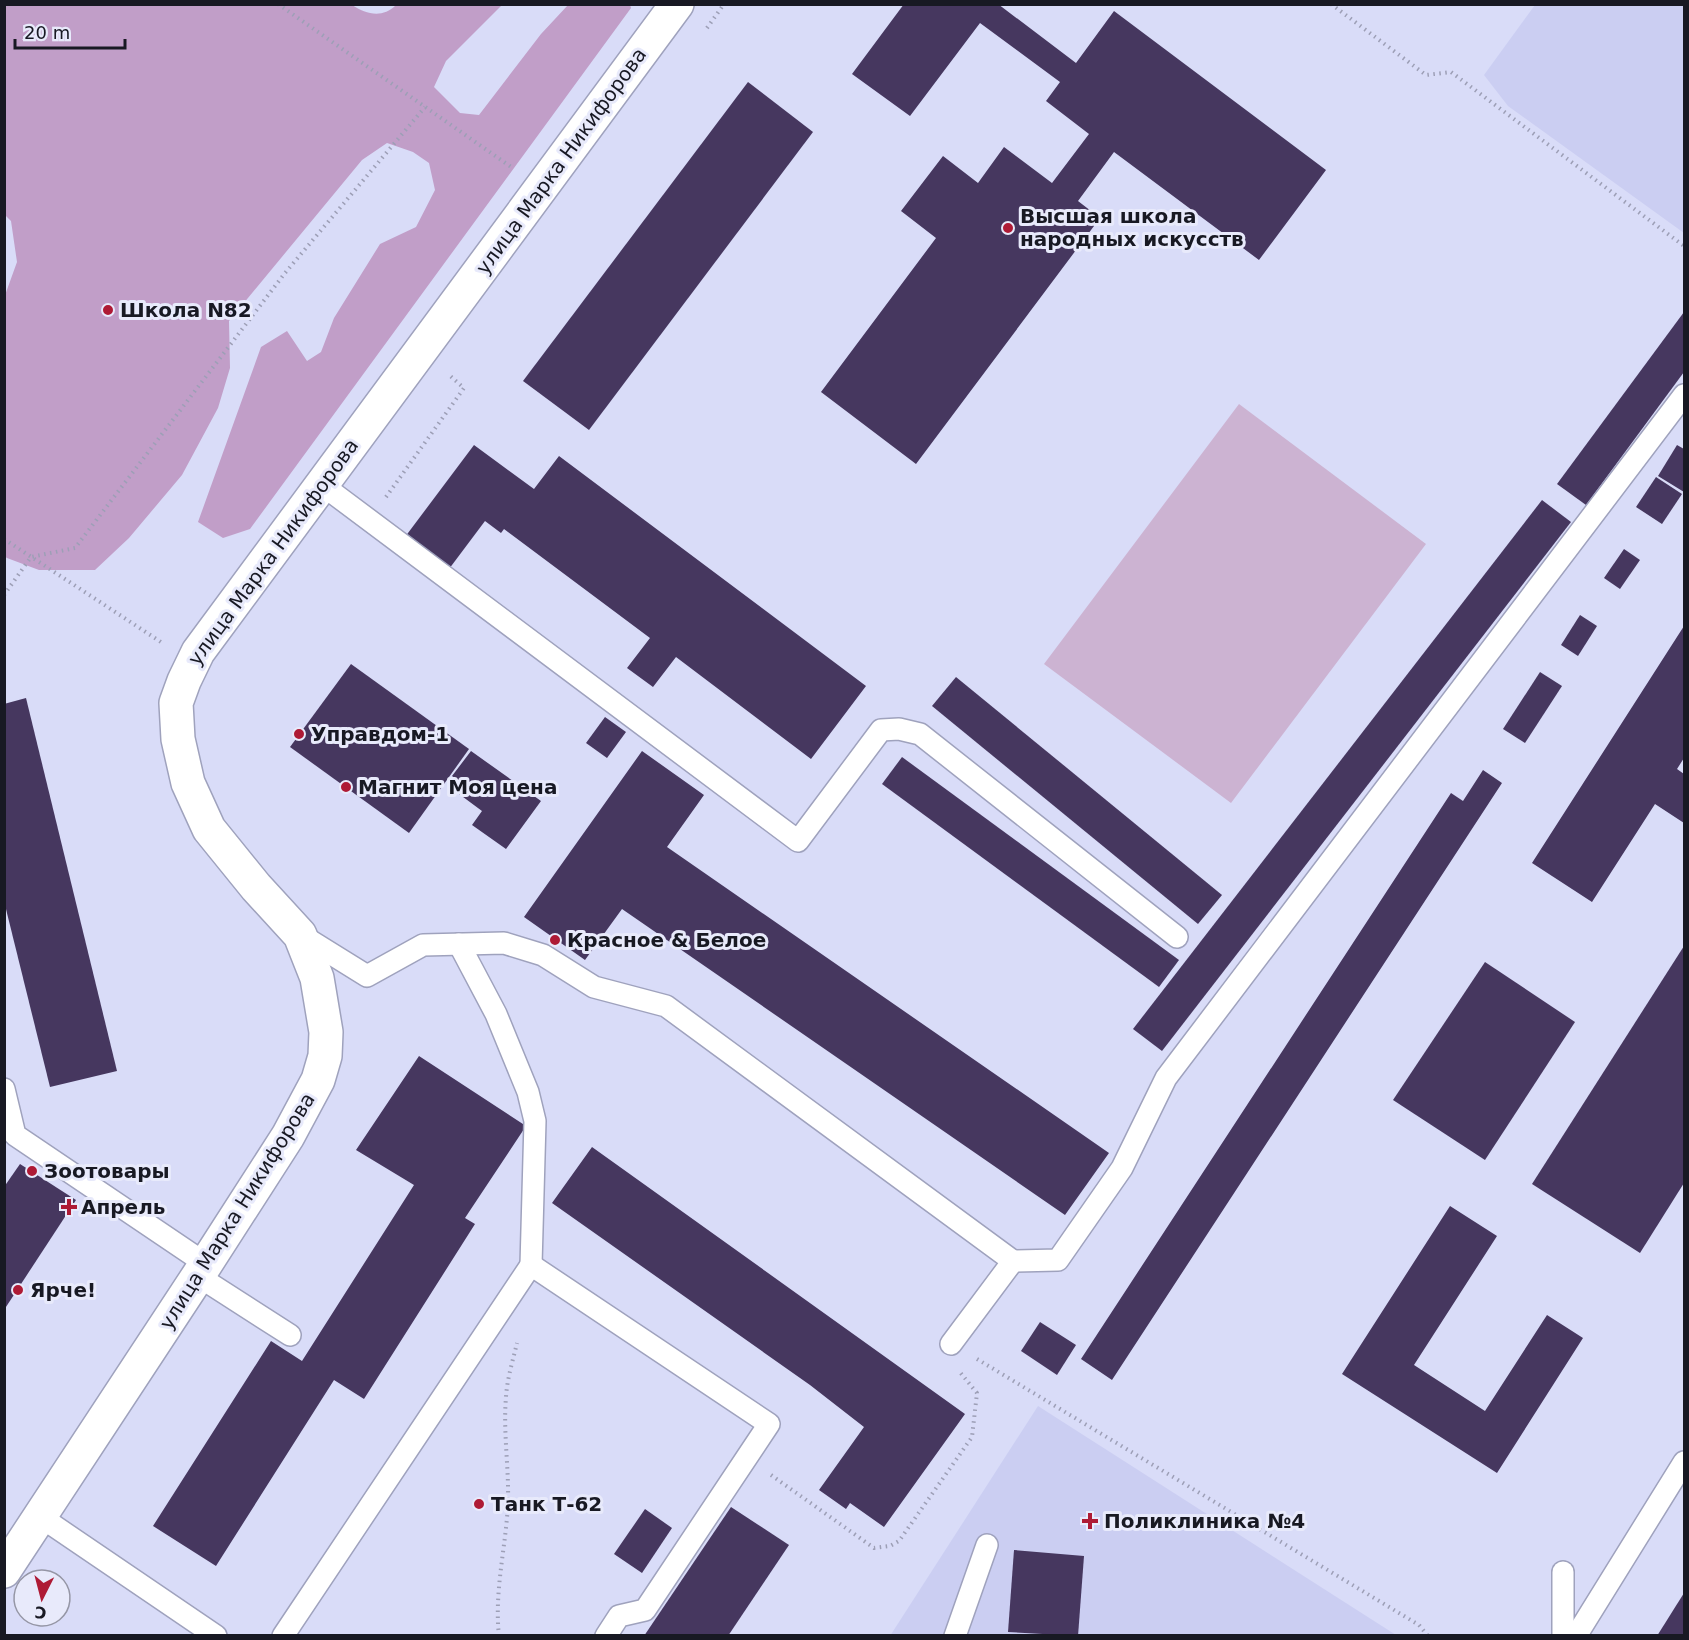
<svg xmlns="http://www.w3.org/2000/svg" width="1689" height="1640" viewBox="0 0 1689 1640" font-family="'DejaVu Sans',sans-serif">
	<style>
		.built { fill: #cbcef2 }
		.green { fill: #ccb3d2 }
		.forest { fill: #c19ec8 }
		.building { fill: #46375f }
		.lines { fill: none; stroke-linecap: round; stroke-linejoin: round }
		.service-casing { stroke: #9fa2bd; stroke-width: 24 }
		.minor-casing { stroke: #9fa2bd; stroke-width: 36 }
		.path { stroke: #9d9fb6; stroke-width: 4; stroke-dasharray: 1.5 4.5; stroke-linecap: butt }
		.service { stroke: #fff; stroke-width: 21 }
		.minor { stroke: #fff; stroke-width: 33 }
		.poi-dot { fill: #ae1a35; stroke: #e8eafb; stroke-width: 2 }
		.labels { text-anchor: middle; stroke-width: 6; stroke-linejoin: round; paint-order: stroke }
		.street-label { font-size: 20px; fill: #181923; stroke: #e8eafb }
		.poi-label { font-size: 20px; font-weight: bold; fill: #181923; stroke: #e8eafb; text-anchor: start }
	</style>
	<rect width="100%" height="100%" fill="#d9dcf8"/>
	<g class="built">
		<path d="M1535 5H1684V233L1508 106 1484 75Z"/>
		<path d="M1038 1406 1396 1635 890 1636Z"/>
	</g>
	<path class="green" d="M1239 404 1426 544 1231 803 1044 664Z"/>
	<path class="forest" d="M352 5C366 14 382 19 396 5H502L446 61 434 87 460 113 479 115 541 34 568 5H630L631 8 250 529 223 538 198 522 261 347 287 331 307 361 321 352 334 318 380 244 416 227 435 190 429 163 413 152 387 143 362 160 229 321 230 368 218 408 182 475 129 538 95 570H39L7 558 4 556V298L17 262 11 221 4 214 5 5Z"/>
	<g class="building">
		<path d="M904 4H998L1076 63 1114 11 1326 170 1259 260 1114 152 1078 201 1100 218 916 464 821 392 936 238 901 211 943 156 978 183 1004 147 1052 183 1089 134 1046 101 1060 82 980 23 910 116 852 74Z"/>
		<path d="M748 82 813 132 589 430 523 381Z"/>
		<path d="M1684 312V372L1586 505 1557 484Z"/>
		<path d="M474 445 534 489 559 456 866 686 811 759 676 657 653 687 627 668 650 638 504 529 501 533 485 521 449 569 405 537Z"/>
		<path d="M1677 445 1684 449V492L1658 476Z"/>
		<path d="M1656 477 1682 494 1662 524 1636 507Z"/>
		<path d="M1542 500 1571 522 1162 1051 1133 1029Z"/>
		<path d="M1624 549 1640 560 1620 589 1604 578Z"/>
		<path d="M1580 615 1597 626 1578 656 1561 645Z"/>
		<path d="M1684 626V758L1677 769 1684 774V823L1655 804 1592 902 1532 863Z"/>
		<path d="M351 664 469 749 409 833 290 747Z"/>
		<path d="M1540 672 1562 686 1525 743 1503 729Z"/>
		<path d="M956 677 1222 895 1198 924 932 706Z"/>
		<path d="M26 698 117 1071 50 1087 4 901V704Z"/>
		<path d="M605 717 626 732 607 758 586 743Z"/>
		<path d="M471 751 541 801 506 849 472 825 482 811 455 791 461 783 452 776Z"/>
		<path d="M642 751 704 795 667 847 1109 1153 1065 1215 622 909 585 960 524 917Z"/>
		<path d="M902 757 1179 960 1159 987 882 784Z"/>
		<path d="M1483 770 1502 783 1112 1380 1081 1359 1451 793 1463 801Z"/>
		<path d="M1684 946V1183L1640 1253 1532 1184Z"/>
		<path d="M1485 962 1575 1022 1485 1160 1393 1100Z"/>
		<path d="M419 1056 526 1126 465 1218 475 1224 364 1399 334 1380 216 1566 153 1526 271 1341 302 1361 414 1185 356 1150Z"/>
		<path d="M592 1147 965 1414 884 1527 850 1503 846 1509 819 1490 864 1427 810 1385 552 1203Z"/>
		<path d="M20 1164 76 1200 4 1310V1187Z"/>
		<path d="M1450 1206 1497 1236 1414 1365 1485 1411 1547 1315 1583 1338 1497 1473 1342 1374Z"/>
		<path d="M1040 1322 1076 1345 1057 1375 1021 1351Z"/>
		<path d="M731 1507 789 1545 728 1636H644Z"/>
		<path d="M645 1509 672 1528 642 1573 614 1554Z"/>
		<path d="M1014 1550 1084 1556 1078 1636 1008 1632Z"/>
		<path d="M1684 1593V1636H1657Z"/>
	</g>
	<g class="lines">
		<defs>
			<g id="service">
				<path d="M321 484 798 841 881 730 899 729 920 734 1177 937"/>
				<path d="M301 935 367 976 423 945 504 943 543 955 594 987 666 1006 1013 1261 951 1344"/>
				<path d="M459 944 496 1014 528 1092 535 1121 531 1265"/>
				<path d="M4 1089 15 1135 206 1264"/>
				<path d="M1013 1261 1058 1260 1122 1168 1166 1078 1684 395"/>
				<path d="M198 1276 290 1335"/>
				<path d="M41 1517 216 1636"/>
				<path d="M283 1636 531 1265 769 1424 645 1610 619 1616 606 1636"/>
				<path d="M955 1636 987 1545"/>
				<path d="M1563 1636V1572"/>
				<path d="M1576 1636 1684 1462"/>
			</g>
			<path id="minor" d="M4 1571 198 1276 288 1136 318 1080 325 1056 326 1032 317 978 300 935 256 887 209 829 188 783 178 739 176 703 184 681 198 652 677 4"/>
		</defs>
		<use href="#service" class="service-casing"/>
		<use href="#minor" class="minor-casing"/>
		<g class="path">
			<path d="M278 4 514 169"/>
			<path d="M1331 4 1426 75 1451 72 1684 246"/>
			<path d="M707 28 724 4"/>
			<path d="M386 497 464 388 448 374"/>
			<path d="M4 539 164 644"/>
			<path d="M4 595 31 557 75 548 285 273 425 107"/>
			<path d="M977 1359 1419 1625 1428 1636"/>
			<path d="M771 1475 874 1548 890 1546 899 1541 972 1437 977 1393 959 1371"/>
			<path d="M499 1636C494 1591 506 1547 508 1503 509 1467 503 1432 506 1397 507 1379 513 1360 517 1343"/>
		</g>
		<use href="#service" class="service"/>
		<use href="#minor" class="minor"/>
	</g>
	<g class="poi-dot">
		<circle cx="1008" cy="228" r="6"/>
		<circle cx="108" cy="310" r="6"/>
		<circle cx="299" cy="734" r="6"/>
		<circle cx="346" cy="787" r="6"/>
		<circle cx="555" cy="940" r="6"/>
		<circle cx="32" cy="1171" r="6"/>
		<path d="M66 1198h6v6h6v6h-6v6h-6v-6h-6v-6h6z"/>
		<circle cx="18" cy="1290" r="6"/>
		<circle cx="479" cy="1504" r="6"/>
		<path d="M1087 1512h6v6h6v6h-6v6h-6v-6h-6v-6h6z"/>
	</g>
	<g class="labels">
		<g class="street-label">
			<text transform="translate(561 161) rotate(-54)" y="7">улица Марка Никифорова</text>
			<text transform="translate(273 552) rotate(-54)" y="7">улица Марка Никифорова</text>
			<text transform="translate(237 1211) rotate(-58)" y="7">улица Марка Никифорова</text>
		</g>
		<g class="poi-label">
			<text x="1020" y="223">Высшая школа<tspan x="1020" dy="23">народных искусств</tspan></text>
			<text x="120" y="317">Школа N82</text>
			<text x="311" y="741">Управдом-1</text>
			<text x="358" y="794">Магнит Моя цена</text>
			<text x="567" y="947">Красное &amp; Белое</text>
			<text x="44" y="1178">Зоотовары</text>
			<text x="81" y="1214">Апрель</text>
			<text x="30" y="1297">Ярче!</text>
			<text x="491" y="1511">Танк Т-62</text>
			<text x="1104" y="1528">Поликлиника №4</text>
		</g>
	</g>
	<rect width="1689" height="1640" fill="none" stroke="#181923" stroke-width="12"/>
	<g transform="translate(42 1598) rotate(186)"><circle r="28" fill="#e8eafb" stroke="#9596a5" stroke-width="1.5"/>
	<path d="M0-4.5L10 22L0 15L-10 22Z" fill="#ae1a35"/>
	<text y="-9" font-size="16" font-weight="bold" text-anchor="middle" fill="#181923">С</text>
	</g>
	<path d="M15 39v9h110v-9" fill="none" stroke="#181923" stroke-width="3"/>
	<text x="24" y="39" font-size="18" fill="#181923" stroke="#e8eafb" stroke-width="4.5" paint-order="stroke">20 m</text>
</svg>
